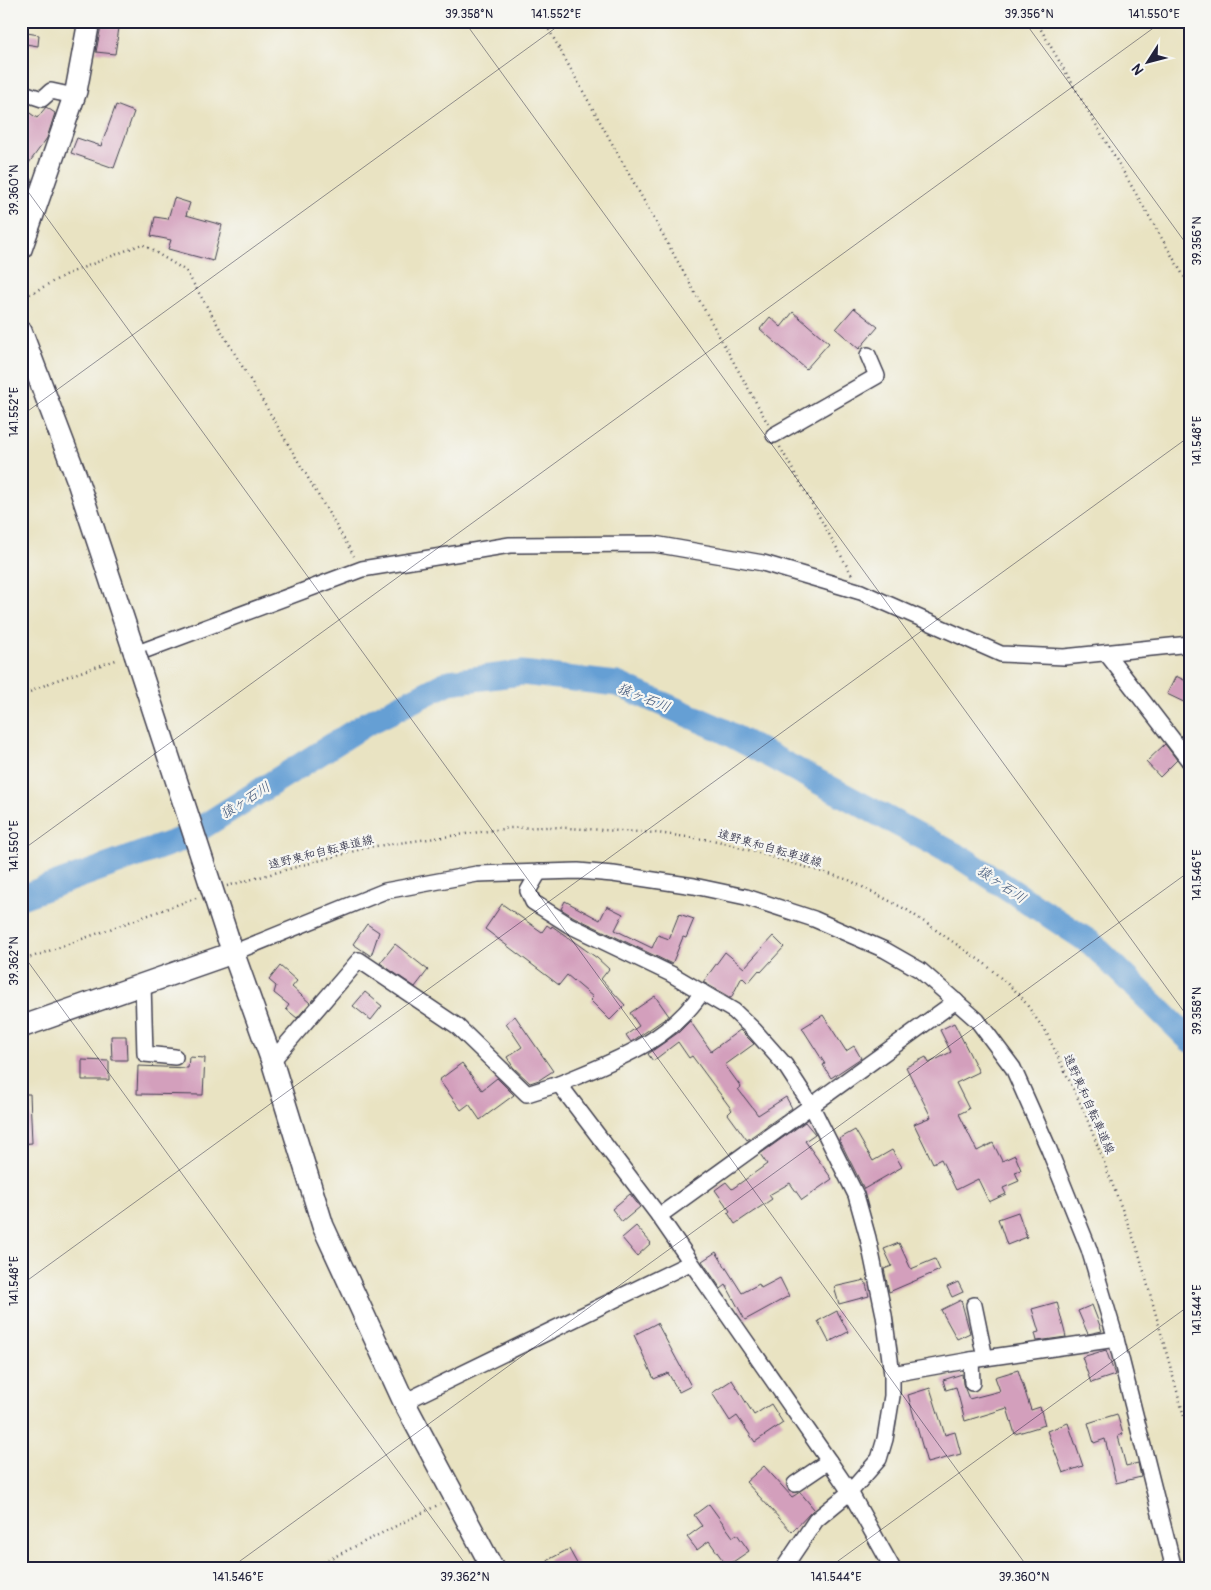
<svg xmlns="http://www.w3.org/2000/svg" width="1211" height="1590" viewBox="0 0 1211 1590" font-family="Pangolin,'Klee One',sans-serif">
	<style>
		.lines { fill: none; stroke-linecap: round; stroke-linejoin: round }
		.river { stroke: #659fd4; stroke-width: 25 }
		.building { fill: #d39fbc }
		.street-casing { stroke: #403f4f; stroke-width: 18 }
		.secondary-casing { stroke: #403f4f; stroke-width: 24 }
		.path { stroke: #403f4f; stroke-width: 2.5; stroke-dasharray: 1 4; stroke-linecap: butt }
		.street { stroke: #fff; stroke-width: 15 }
		.secondary { stroke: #fff; stroke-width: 21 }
		.secondary-bridge-casing { stroke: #403f4f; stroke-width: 24; stroke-linecap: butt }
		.secondary-bridge { stroke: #fff; stroke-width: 21 }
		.ticks { fill: none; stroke: #22223b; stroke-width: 1; stroke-opacity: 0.45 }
		.labels { text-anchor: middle; stroke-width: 4.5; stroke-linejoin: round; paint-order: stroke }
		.street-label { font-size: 12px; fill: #22223b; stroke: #f6f6f2 }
		.water-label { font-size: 14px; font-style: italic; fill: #3d5478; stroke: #f6f6f2 }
		.neatline { fill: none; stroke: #22223b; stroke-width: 2 }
		.ticks-label { font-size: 12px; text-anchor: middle; fill: #22223b }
	</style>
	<rect width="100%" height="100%" fill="#f6f6f2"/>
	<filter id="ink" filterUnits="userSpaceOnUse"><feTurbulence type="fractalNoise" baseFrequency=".02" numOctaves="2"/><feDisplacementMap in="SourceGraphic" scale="10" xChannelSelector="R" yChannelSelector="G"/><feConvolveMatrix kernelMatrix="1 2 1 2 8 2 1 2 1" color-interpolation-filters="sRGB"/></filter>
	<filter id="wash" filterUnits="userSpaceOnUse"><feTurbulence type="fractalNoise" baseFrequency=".0096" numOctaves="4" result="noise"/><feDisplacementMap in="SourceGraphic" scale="20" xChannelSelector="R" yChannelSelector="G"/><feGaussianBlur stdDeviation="1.12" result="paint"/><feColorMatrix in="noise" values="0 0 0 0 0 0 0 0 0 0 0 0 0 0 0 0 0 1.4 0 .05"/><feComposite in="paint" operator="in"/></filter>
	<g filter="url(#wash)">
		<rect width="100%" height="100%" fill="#e9e3c2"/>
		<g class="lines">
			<path class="river" d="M21 897 185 838 366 724 449 682 522 673 617 684 718 728 965 860 1091 943 1190 1040"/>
		</g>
		<g id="blocks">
			<g class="building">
				<path d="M101 26 119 28 115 54 96 52Z"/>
				<path d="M27 33 39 35 38 46 26 44Z"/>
				<path d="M116 105 134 112 114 168 71 153 77 138 101 146Z"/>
				<path d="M21 107 37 118 46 107 55 113 47 138 21 174Z"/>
				<path d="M174 198 190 203 186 215 222 225 213 261 168 249 171 240 151 236 155 217 168 219Z"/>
				<path d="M854 308 878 327 859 349 836 329Z"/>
				<path d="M793 312 829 343 806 369 760 329 770 317 781 327Z"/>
				<path d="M1176 676 1190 683V705L1167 694Z"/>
				<path d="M1165 744 1177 760 1160 777 1146 762Z"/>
				<path d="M565 901 600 920 607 906 623 914 615 930 652 948 658 935 669 939 679 914 694 919 686 938 683 937 672 964 574 917 561 909Z"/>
				<path d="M502 904 542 932 547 925 551 928 552 926 597 958 609 969 601 979 625 1005 610 1020 590 1000 593 997 567 975 559 985 485 929Z"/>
				<path d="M367 924 379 932 371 956 353 944Z"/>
				<path d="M773 936 784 947 761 972 759 970 748 983 742 977 731 998 703 982 725 952 744 968Z"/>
				<path d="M395 944 428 970 415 987 380 963Z"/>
				<path d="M280 966 297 981 292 987 310 1003 297 1018 286 1009 289 1005 274 993 276 986 269 980Z"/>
				<path d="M365 992 382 1006 371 1020 353 1006Z"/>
				<path d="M655 996 669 1016 631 1042 626 1035 639 1026 630 1013Z"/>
				<path d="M823 1015 846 1051 854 1046 861 1058 831 1078 823 1065 825 1064 802 1028Z"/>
				<path d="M515 1016 553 1071 539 1080 530 1083 513 1067 507 1057 522 1047 506 1023Z"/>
				<path d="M690 1021 711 1051 740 1030 754 1044 725 1065 741 1087 738 1089 758 1115 786 1097 792 1108 747 1140 728 1114 732 1110 692 1056 689 1058 678 1042 653 1061 648 1054 679 1032Z"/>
				<path d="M954 1023 979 1072 956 1083 969 1109 959 1114 977 1151 993 1143 1002 1161 1015 1155 1021 1170 1015 1172 1019 1181 1003 1188 1006 1194 989 1202 978 1179 956 1190 941 1159 933 1163 914 1124 931 1117 906 1067 926 1057 929 1063 951 1052 940 1030Z"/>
				<path d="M111 1036H126L127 1060H112Z"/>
				<path d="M189 1057 205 1058 203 1095 137 1094 138 1066 188 1068Z"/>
				<path d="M82 1060 109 1061V1080H82Z"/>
				<path d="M462 1063 482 1090 497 1078 514 1095 480 1120 469 1104 461 1110 439 1080Z"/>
				<path d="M21 1094H30L32 1143 21 1144Z"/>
				<path d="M805 1122 815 1134 805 1141 832 1179 802 1200 790 1183 769 1195 772 1199 735 1224 728 1213 730 1211 715 1190 726 1182 732 1189 767 1164 760 1154Z"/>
				<path d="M855 1130 873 1161 892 1150 902 1167 864 1189 839 1139Z"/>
				<path d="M630 1194 640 1207 622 1222 612 1209Z"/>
				<path d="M1018 1212 1027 1237 1007 1245 998 1219Z"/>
				<path d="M636 1226 651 1243 637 1256 622 1238Z"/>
				<path d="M899 1243 911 1269 935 1259 940 1270 889 1292 884 1269 892 1266 884 1249Z"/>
				<path d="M716 1252 742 1293 759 1284 761 1288 780 1278 789 1296 745 1320 726 1285 721 1289 702 1261Z"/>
				<path d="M865 1280 869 1296 839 1304 834 1287Z"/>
				<path d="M958 1282 963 1292 952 1297 947 1287Z"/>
				<path d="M961 1300 970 1333 957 1339 941 1310Z"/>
				<path d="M1057 1302 1066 1337 1037 1341 1035 1333 1039 1332 1032 1309Z"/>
				<path d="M1092 1305 1102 1331 1088 1334 1078 1311Z"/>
				<path d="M837 1311 848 1332 829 1342 818 1321Z"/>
				<path d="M657 1323 691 1386 679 1392 668 1373 654 1379 634 1335Z"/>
				<path d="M1106 1350 1115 1375 1091 1383 1082 1357Z"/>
				<path d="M1018 1370 1031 1410 1040 1407 1045 1425 1015 1434 1007 1408 965 1421 956 1387 946 1390 943 1380 962 1374 963 1384 969 1399 1000 1391 995 1377Z"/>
				<path d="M732 1380 754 1415 771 1404 783 1423 755 1442 737 1416 730 1421 712 1393Z"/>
				<path d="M930 1388 945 1435 955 1432 961 1454 927 1463 908 1395Z"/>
				<path d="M1117 1414 1123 1434 1118 1436 1126 1466 1138 1463 1141 1477 1116 1483 1105 1439 1094 1443 1088 1423Z"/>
				<path d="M1068 1423 1083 1466 1063 1473 1047 1431Z"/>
				<path d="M764 1466 792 1497 800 1492 814 1509 792 1532 746 1482Z"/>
				<path d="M709 1504 733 1537 737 1534 749 1551 727 1566 709 1541 697 1550 687 1537 702 1526 694 1515Z"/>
				<path d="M569 1549 580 1569H553L548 1560Z"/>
			</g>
		</g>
	</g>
	<g filter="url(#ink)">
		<use href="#blocks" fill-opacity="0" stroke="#403f4f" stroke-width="1"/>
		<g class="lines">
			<defs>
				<g id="street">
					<path d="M24 93 42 99 51 91 74 96"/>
					<path d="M774 435 877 376 868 355"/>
					<path d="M1106 653 1190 762"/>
					<path d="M135 654 362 569 510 545 654 544 763 563 861 592 1001 654 1064 657 1190 644"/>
					<path d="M539 872 528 891 533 902 569 925 671 974 734 1011 754 1030 785 1065 811 1105 856 1195 868 1238 884 1315 892 1374V1396L885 1439 879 1459 850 1492 816 1520 783 1569"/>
					<path d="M235 952 385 891 477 874 578 871 613 874 694 886 746 897 814 919 885 950 920 970 977 1020 1013 1068 1048 1147 1089 1249 1116 1339 1174 1569"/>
					<path d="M143 984 145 1054 175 1057"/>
					<path d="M272 1061 359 960 457 1026 527 1094 559 1084 659 1216 829 1461 850 1492 893 1569"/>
					<path d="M559 1084C613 1061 668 1043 702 992"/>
					<path d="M659 1216 956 1001"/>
					<path d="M974 1305 985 1358"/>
					<path d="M971 1360 972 1383"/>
					<path d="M892 1374 971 1360 1116 1339"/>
					<path d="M404 1402 690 1263"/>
					<path d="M795 1484 829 1461"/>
				</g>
				<g id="secondary">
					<path d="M21 249 76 91 89 21"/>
					<path d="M21 331 76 476 135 654"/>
					<path d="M228 938 272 1061 323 1226 404 1402 493 1569"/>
					<path d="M21 1027 235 952"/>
				</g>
			</defs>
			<use href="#street" class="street-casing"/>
			<use href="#secondary" class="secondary-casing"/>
			<g class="path">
				<path d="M544 21 768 424"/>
				<path d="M1036 21 1190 287"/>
				<path d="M21 299 65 275 142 244 186 271 354 556"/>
				<path d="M780 447 852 575"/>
				<path d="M21 696 54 681 119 659"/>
				<path d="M227 886 369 847 510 828 550 827 657 833 718 841 849 880 907 910 985 964 1020 995 1047 1034 1084 1111 1138 1250 1190 1438"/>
				<path d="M21 961 196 898"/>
				<path d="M310 1569 440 1504"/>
			</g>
			<use href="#street" class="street"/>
			<use href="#secondary" class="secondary"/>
			<defs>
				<path id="secondary-bridge" d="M135 654 228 938"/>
			</defs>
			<use href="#secondary-bridge" class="secondary-bridge-casing"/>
			<use href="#secondary-bridge" class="secondary-bridge"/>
		</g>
	</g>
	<path class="ticks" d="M464 21 1190 1020M1024 21 1190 249M21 182 1029 1569M21 416 565 21M21 851 1163 21M21 952 469 1569M21 1285 1190 436M229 1569 1190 871M827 1569 1190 1305"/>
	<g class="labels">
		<g class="street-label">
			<text transform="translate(770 848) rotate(16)" y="4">遠野東和自転車道線</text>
			<text transform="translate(321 852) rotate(-14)" y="4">遠野東和自転車道線</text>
			<text transform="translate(1089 1104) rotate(66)" y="4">遠野東和自転車道線</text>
		</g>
		<g class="water-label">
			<text transform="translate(644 697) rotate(22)" y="5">猿ヶ石川</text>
			<text transform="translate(245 800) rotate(-32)" y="5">猿ヶ石川</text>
			<text transform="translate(1002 884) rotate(34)" y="5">猿ヶ石川</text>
		</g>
	</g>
	<rect width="1211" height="1590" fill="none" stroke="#f6f6f2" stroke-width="55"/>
	<g transform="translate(1148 62) rotate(234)" stroke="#f6f6f2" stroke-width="4" paint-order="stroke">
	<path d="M0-4L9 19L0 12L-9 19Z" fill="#22223b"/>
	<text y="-8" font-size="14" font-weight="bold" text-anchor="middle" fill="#22223b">N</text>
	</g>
	<rect x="28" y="28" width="1156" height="1534" class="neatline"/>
	<g class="ticks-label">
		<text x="469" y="18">39.358°N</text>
		<text x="556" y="18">141.552°E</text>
		<text x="1029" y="18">39.356°N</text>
		<text x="1154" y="18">141.550°E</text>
		<text transform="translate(14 190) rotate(-90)" y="4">39.360°N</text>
		<text transform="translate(1197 241) rotate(-90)" y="4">39.356°N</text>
		<text transform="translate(14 412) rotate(-90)" y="4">141.552°E</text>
		<text transform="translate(1197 441) rotate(-90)" y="4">141.548°E</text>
		<text transform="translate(14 846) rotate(-90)" y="4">141.550°E</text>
		<text transform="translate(1197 875) rotate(-90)" y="4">141.546°E</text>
		<text transform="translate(14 961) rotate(-90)" y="4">39.362°N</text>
		<text transform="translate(1197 1011) rotate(-90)" y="4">39.358°N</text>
		<text transform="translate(14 1281) rotate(-90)" y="4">141.548°E</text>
		<text transform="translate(1197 1310) rotate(-90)" y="4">141.544°E</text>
		<text x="238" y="1581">141.546°E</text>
		<text x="465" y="1581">39.362°N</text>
		<text x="836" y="1581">141.544°E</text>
		<text x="1024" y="1581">39.360°N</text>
	</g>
</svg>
